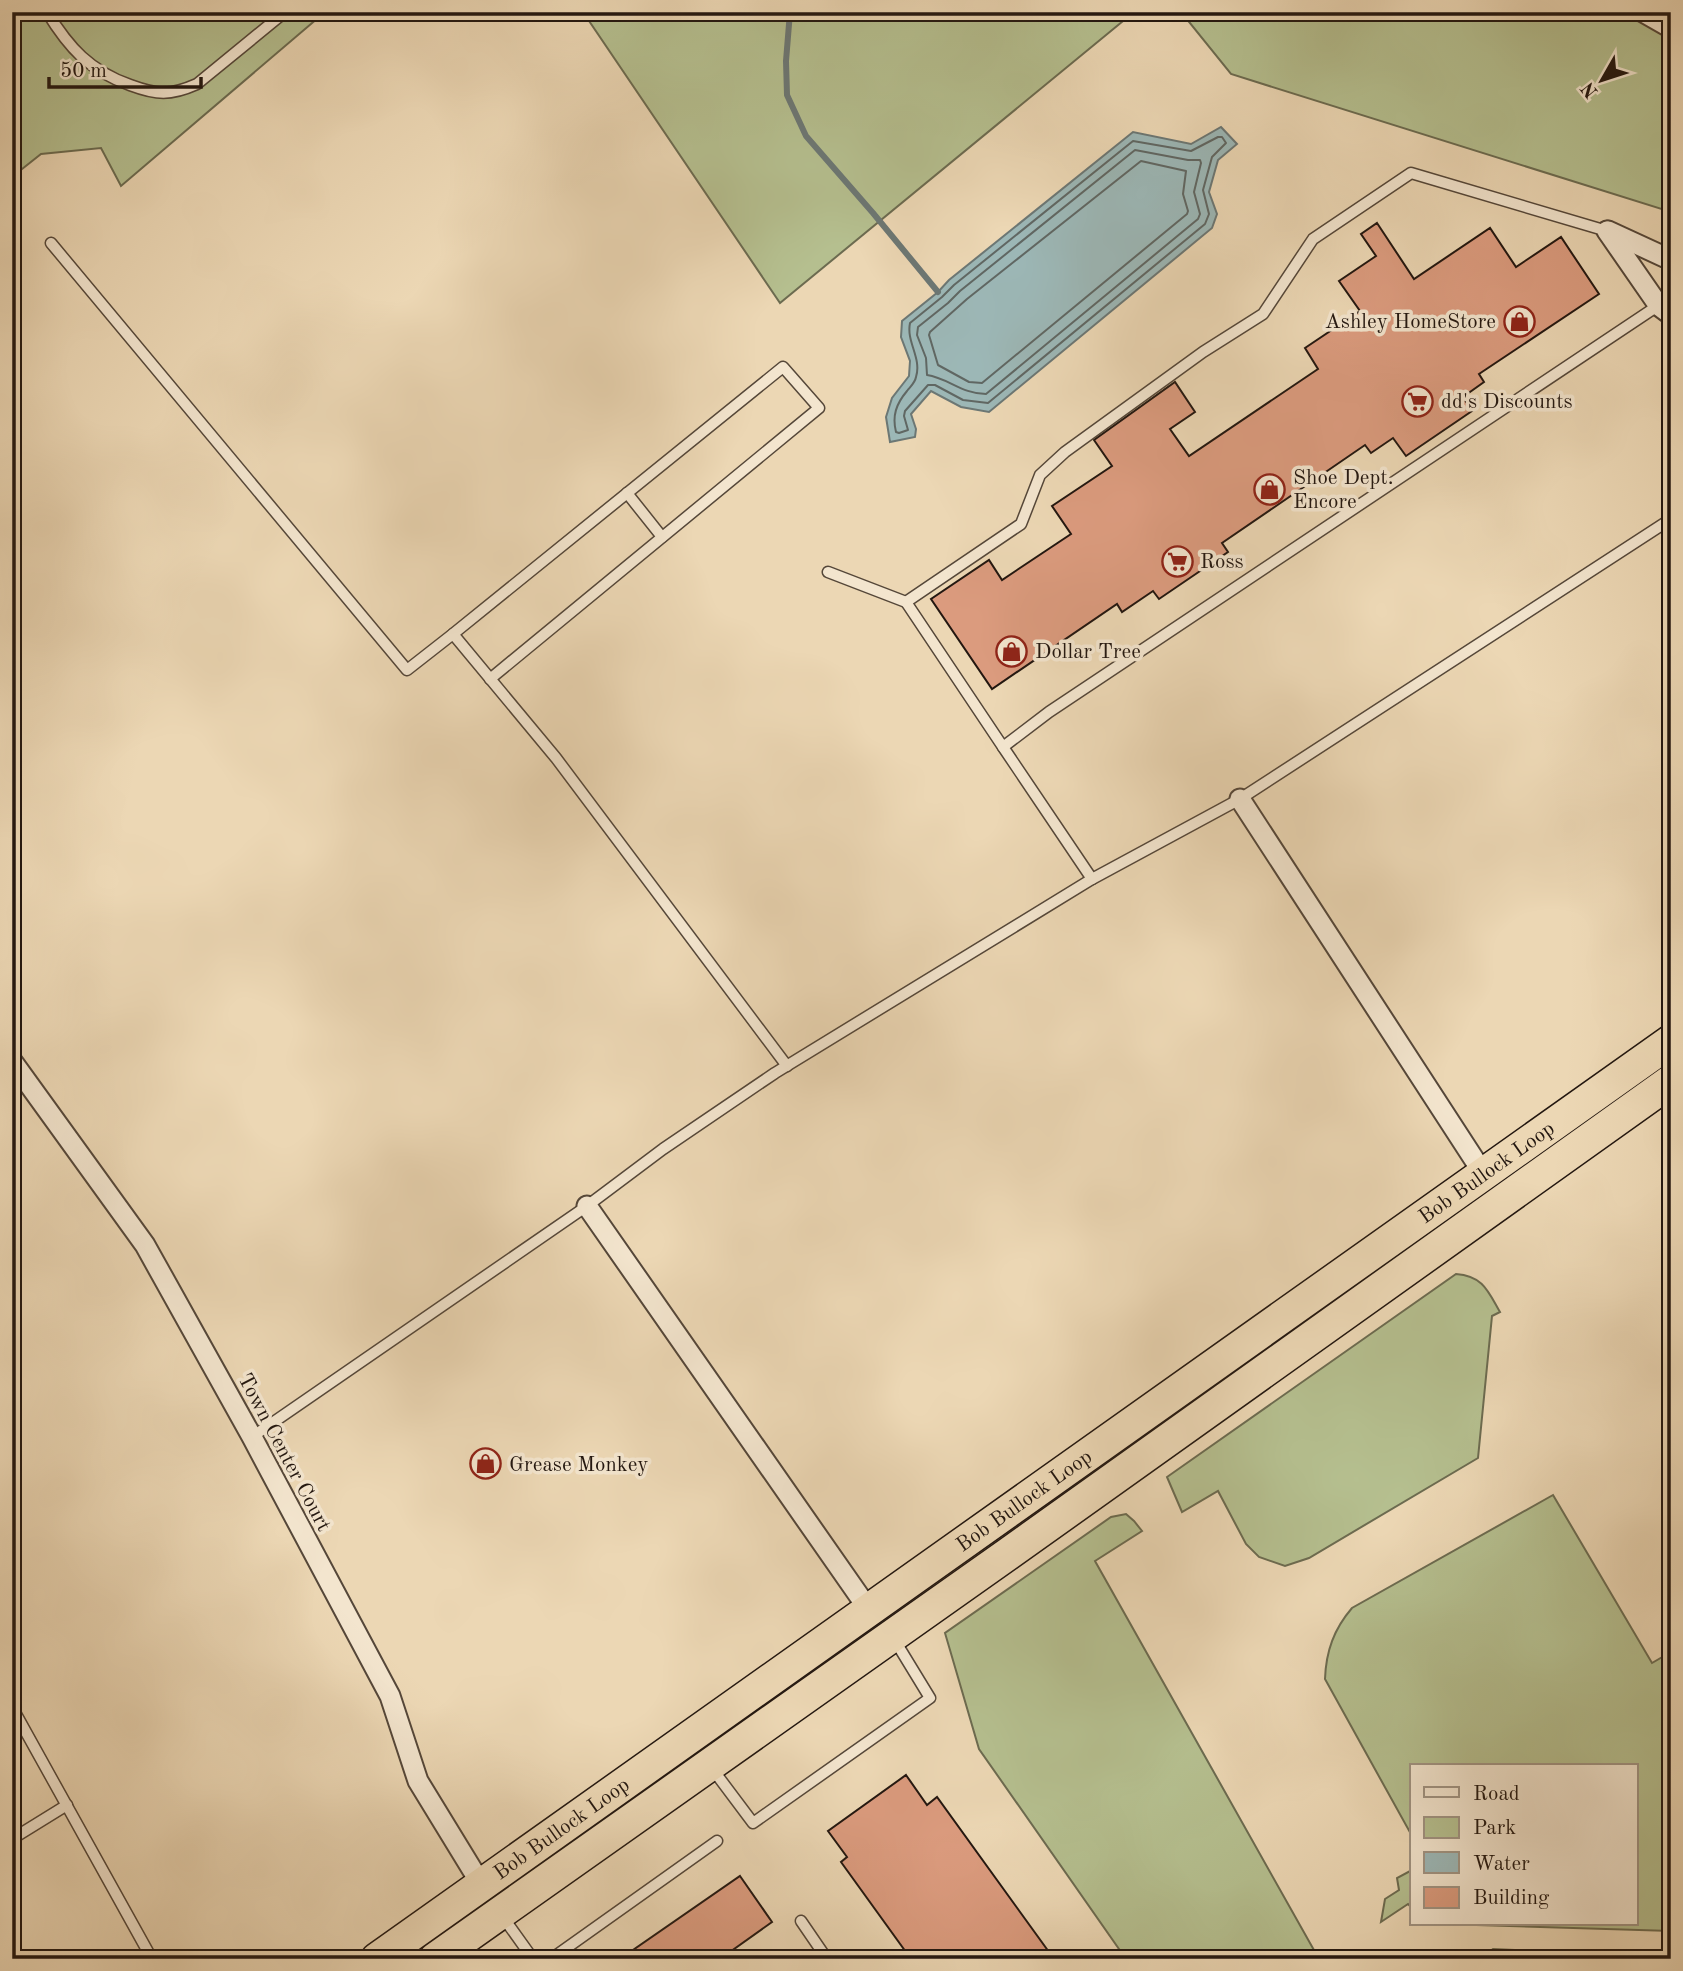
<svg xmlns="http://www.w3.org/2000/svg" width="1683" height="1971" viewBox="0 0 1683 1971" font-family="'Old Standard TT',serif">
	<style>
		.green { fill: #b5bf8f; stroke: #6c6b50; stroke-width: 2 }
		.water { fill: #9cb7b6; stroke: #6c7774; stroke-width: 2 }
		.lines { fill: none; stroke-linecap: round; stroke-linejoin: round }
		.shore { stroke: #606763; stroke-width: 2 }
		.stream { stroke: #6c7774; stroke-width: 6 }
		.building { fill: #db9b7e; stroke: #231710; stroke-width: 2 }
		.service-casing { stroke: #554739; stroke-width: 13 }
		.minor-casing { stroke: #554739; stroke-width: 23 }
		.trunk-casing { stroke: #231710; stroke-width: 35 }
		.service { stroke: #f3e5ce; stroke-width: 10 }
		.minor { stroke: #f3e5ce; stroke-width: 19 }
		.trunk { stroke: #ecd7b4; stroke-width: 32 }
		.labels { text-anchor: middle; stroke-width: 7; stroke-linejoin: round; paint-order: stroke }
		.poi-label { font-size: 21px; fill: #231710; stroke: #f3e5ce; text-anchor: start }
		.street-label { font-size: 21px; fill: #231710; stroke: #f3e5ce }
	</style>
	<rect width="100%" height="100%" fill="#ecd7b4"/>
	<filter id="stains"><feTurbulence type="fractalNoise" baseFrequency=".00286" numOctaves="4"/><feColorMatrix values="0 0 0 0 .2 0 0 0 0 .09 0 0 0 0 .02 0 0 0 .5 -.17"/></filter>
	<radialGradient id="worn" r=".72"><stop offset=".6" stop-color="#630" stop-opacity="0"/><stop offset="1" stop-color="#630" stop-opacity=".3"/></radialGradient>
	<g class="green">
		<path d="M12 12H325L121 186 101 148 41 154 12 177Z"/>
		<path d="M583 12H1134L780 303Z"/>
		<path d="M1181 12H1671V212L1231 74Z"/>
		<path d="M1456 1274C1483 1276 1488 1291 1500 1312L1492 1316 1478 1458 1309 1558 1285 1566 1259 1557 1246 1544 1218 1491 1182 1512 1167 1477Z"/>
		<path d="M1553 1495 1652 1663 1671 1652V1931L1443 1924H1636V1766H1412V1836L1325 1679C1326 1651 1334 1629 1352 1608Z"/>
		<path d="M1126 1514 1134 1521 1142 1531 1095 1561 1319 1959H1126L979 1749 945 1633 1111 1517Z"/>
		<path d="M1412 1870V1908L1408 1904 1381 1922 1385 1899 1399 1890 1397 1878Z"/>
		<path d="M1493 1949 1671 1957V1959H1480Z"/>
	</g>
	<path class="water" d="M1221 127 1237 144 1218 160 1209 192 1217 214 1212 228 989 412 961 407 931 391 911 414 916 429 915 437 890 442 886 417 892 398 909 376 910 361 901 337 902 321 938 292 949 280 1133 132 1191 144Z"/>
	<g class="lines">
		<g class="shore">
			<path d="M1218 137H1222L1226 143 1212 157 1203 190 1209 214 1205 224 988 403 963 400 935 385H928L905 411 904 416 908 430 899 433 896 432C892 416 896 404 907 391 910 387 915 383 916 377 922 358 906 342 910 323L942 297 954 285 1133 141 1191 151Z"/>
			<path d="M1135 150 1188 160H1200L1201 163 1194 192 1200 214 1198 219 986 394C962 394 948 378 927 375L926 358 917 335 918 327 948 303 960 291Z"/>
			<path d="M1141 161 1186 171 1183 194 1188 211 1187 214 982 383 969 382 938 365 929 335 930 332 967 299Z"/>
		</g>
		<path class="stream" d="M790 12 786 61 787 95 806 136 873 213 938 292"/>
	</g>
	<g class="building">
		<path d="M1377 223 1414 279 1490 228 1516 267 1561 237 1599 294 1479 374 1484 382 1463 397 1472 411 1406 456 1393 438 1371 453 1365 445 1222 543 1228 552 1159 599 1153 591 1122 612 1117 604 992 689 931 599 989 560 1002 580 1071 534 1052 506 1112 466 1094 440 1175 382 1195 412 1170 429 1189 456 1318 369 1305 348 1360 311 1339 281 1376 256 1361 234Z"/>
		<path d="M906 1775 927 1805 937 1797 1054 1959H911L841 1862 847 1857 828 1831Z"/>
		<path d="M740 1876 772 1922 720 1959H620Z"/>
	</g>
	<g class="lines">
		<defs>
			<g id="service">
				<path d="M47 12C69 48 90 71 130 85 157 95 170 96 197 84L285 12"/>
				<path d="M51 243 407 670 453 634 556 758 787 1066"/>
				<path d="M1671 297 1049 712 1003 747 1092 879 1240 799 1671 519"/>
				<path d="M627 493 662 537"/>
				<path d="M828 572 906 602 1021 524 1040 475 1065 452 1203 352 1263 314 1313 239 1411 173 1607 231"/>
				<path d="M906 602 1003 747"/>
				<path d="M453 634 783 367 819 408 490 679"/>
				<path d="M252 1437 587 1206 663 1149 775 1073 1092 879"/>
				<path d="M12 1707 152 1959"/>
				<path d="M711 1767 753 1823 930 1698 894 1639"/>
				<path d="M12 1839 67 1805"/>
				<path d="M503 1917 533 1959"/>
				<path d="M801 1921 827 1959"/>
				<path d="M551 1959 717 1841"/>
			</g>
			<g id="minor">
				<path d="M1643 12 1671 28"/>
				<path d="M1607 231 1659 306 1671 315"/>
				<path d="M1608 231 1671 260"/>
				<path d="M1240 799 1483 1173"/>
				<path d="M12 1061 145 1245 252 1437 390 1696 418 1781 481 1884"/>
				<path d="M587 1206 869 1610"/>
			</g>
			<g id="trunk">
				<path id="s1" d="M377 1959 1671 1041"/>
				<path d="M435 1959 1008 1554 1671 1081"/>
			</g>
		</defs>
		<use href="#service" class="service-casing"/>
		<use href="#minor" class="minor-casing"/>
		<use href="#trunk" class="trunk-casing"/>
		<use href="#service" class="service"/>
		<use href="#minor" class="minor"/>
		<use href="#trunk" class="trunk"/>
	</g>
	<defs>
		<symbol id="shop-ring" viewBox="-11 -11 22 22"><circle r="9.5" fill="#f3e5ce" stroke="#8f2418" stroke-width="1.5"/><path d="M-5-2.5h2.3a2.7 3.5 0 0 1 5.4 0H5L5.5 6h-11ZM-1.5-2.5h3a1.5 2.3 0 0 0-3 0Z" fill="#8f2418"/></symbol>
		<symbol id="supermarket-ring" viewBox="-11 -11 22 22"><circle r="9.5" fill="#f3e5ce" stroke="#8f2418" stroke-width="1.5"/><path d="M-6-5.5h2.5l.6 2H6L4.5 2H-2.5L-4.4-4H-6ZM-1.5 3.2a1.3 1.3 0 1 0 .1 0ZM3 3.2a1.3 1.3 0 1 0 .1 0Z" fill="#8f2418"/></symbol>
	</defs>
	<g fill-rule="evenodd">
		<use href="#shop-ring" x="1502" y="304" width="35" height="35"/>
		<use href="#supermarket-ring" x="1400" y="384" width="35" height="35"/>
		<use href="#shop-ring" x="1252" y="472" width="35" height="35"/>
		<use href="#supermarket-ring" x="1160" y="544" width="35" height="35"/>
		<use href="#shop-ring" x="994" y="634" width="35" height="35"/>
		<use href="#shop-ring" x="468" y="1446" width="35" height="35"/>
	</g>
	<g class="labels">
		<g class="poi-label">
			<text x="1496" y="328" text-anchor="end">Ashley HomeStore</text>
			<text x="1441" y="408">dd's Discounts</text>
			<text x="1293" y="484">Shoe Dept.<tspan x="1293" dy="24">Encore</tspan></text>
			<text x="1200" y="568">Ross</text>
			<text x="1035" y="658">Dollar Tree</text>
			<text x="509" y="1471">Grease Monkey</text>
		</g>
		<g class="street-label">
			<text dy="7" stroke="none"><textPath href="#s1" startOffset="1360">Bob Bullock Loop</textPath></text>
			<text transform="translate(285 1452) rotate(62)" y="7">Town Center Court</text>
			<text dy="7" stroke="none"><textPath href="#s1" startOffset="793">Bob Bullock Loop</textPath></text>
			<text dy="7" stroke="none"><textPath href="#s1" startOffset="226">Bob Bullock Loop</textPath></text>
		</g>
	</g>
	<rect width="1683" height="1971" fill="none" stroke="#ecd7b4" stroke-width="42"/>
	<rect x="14" y="14" width="1655" height="1943" fill="none" stroke="#231710" stroke-width="3.5"/>
	<rect x="21" y="21" width="1641" height="1929" fill="none" stroke="#231710" stroke-width="2"/>
	<rect x="1410" y="1764" width="228" height="161" fill="#f3e5ce" stroke="#a09382" stroke-width="2"/>
	<rect x="1424" y="1787" width="35" height="10" fill="#f3e5ce" stroke="#a09382" stroke-width="2"/>
	<text x="1473" y="1800" font-size="21" fill="#231710">Road</text>
	<rect x="1424" y="1817" width="35" height="21" fill="#b5bf8f" stroke="#a09382" stroke-width="2"/>
	<text x="1473" y="1834" font-size="21" fill="#231710">Park</text>
	<rect x="1424" y="1852" width="35" height="21" fill="#9cb7b6" stroke="#a09382" stroke-width="2"/>
	<text x="1473" y="1870" font-size="21" fill="#231710">Water</text>
	<rect x="1424" y="1887" width="35" height="21" fill="#db9b7e" stroke="#a09382" stroke-width="2"/>
	<text x="1473" y="1904" font-size="21" fill="#231710">Building</text>
	<g transform="translate(1602 80) rotate(231)" stroke="#f3e5ce" stroke-width="5" paint-order="stroke">
	<path d="M0-5L12 26L0 18L-12 26Z" fill="#231710"/>
	<text y="-10" font-size="19" font-weight="bold" text-anchor="middle" fill="#231710">N</text>
	</g>
	<path d="M49 77v10h152v-10" fill="none" stroke="#231710" stroke-width="3.5"/>
	<text x="60" y="77" font-size="21" fill="#231710" stroke="#f3e5ce" stroke-width="5" paint-order="stroke">50 m</text>
	<rect width="100%" height="100%" filter="url(#stains)"/>
	<rect width="100%" height="100%" fill="url(#worn)"/>
</svg>
